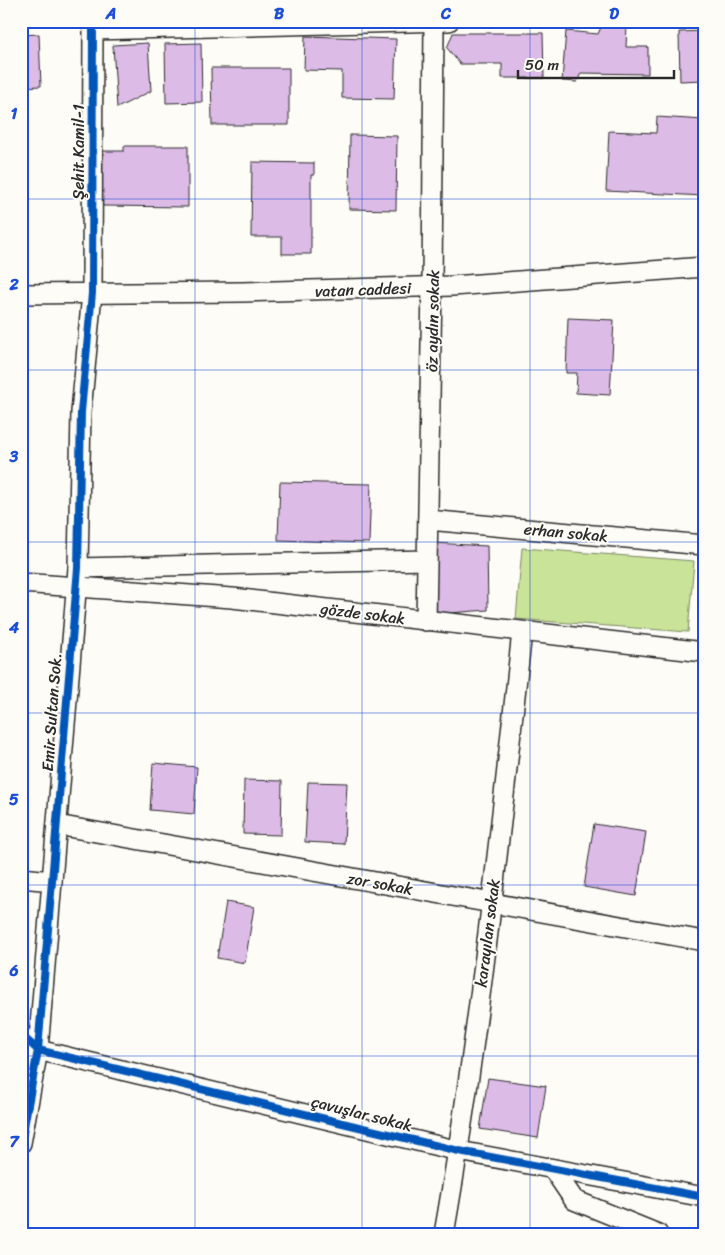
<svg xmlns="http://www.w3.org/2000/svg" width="725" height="1255" viewBox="0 0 725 1255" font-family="Sriracha,sans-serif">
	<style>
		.green { fill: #c9e399; stroke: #7a8762 }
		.building { fill: #dcbbe7; stroke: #2b2b2b }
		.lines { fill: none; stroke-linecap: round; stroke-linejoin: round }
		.minor-casing { stroke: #2b2b2b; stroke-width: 22 }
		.minor { stroke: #fdfcf7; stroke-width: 19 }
		.cycleway-casing { stroke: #fdfcf7; stroke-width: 11 }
		.cycleway { stroke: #0057b8; stroke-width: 8 }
		.grid { fill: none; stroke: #1d4ed8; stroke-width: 1; stroke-opacity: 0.55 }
		.labels { text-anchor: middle; stroke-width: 4; stroke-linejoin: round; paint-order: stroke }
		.street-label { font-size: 16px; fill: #2b2b2b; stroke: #fdfcf7 }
		.neatline { fill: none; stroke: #1d4ed8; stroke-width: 2 }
		.grid-label { font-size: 16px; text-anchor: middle; font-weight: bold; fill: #1d4ed8 }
	</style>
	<rect width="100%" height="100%" fill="#fdfcf7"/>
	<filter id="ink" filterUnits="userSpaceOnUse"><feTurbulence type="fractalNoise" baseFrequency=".02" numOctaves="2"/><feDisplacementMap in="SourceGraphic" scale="10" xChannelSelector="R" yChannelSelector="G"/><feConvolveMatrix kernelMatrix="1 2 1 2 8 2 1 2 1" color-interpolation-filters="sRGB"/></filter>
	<g filter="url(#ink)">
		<path class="green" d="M522 548 694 561 688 632 516 619Z"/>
		<g class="building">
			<path d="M602 25H627L626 47H648V74L581 73 577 82 562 81 566 31 598 34Z"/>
			<path d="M704 31V80L680 81 679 32Z"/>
			<path d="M453 33H543L544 78H502V64H460L447 48Z"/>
			<path d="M39 34 41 86 21 87V35Z"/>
			<path d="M305 36 396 39 394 99 342 98V71L304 70Z"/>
			<path d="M148 43 151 91 117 108 113 45Z"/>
			<path d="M201 43 202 102 166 103 165 44Z"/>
			<path d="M211 68H289V125H212Z"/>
			<path d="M657 117 704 120V196L606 191 609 131 656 133Z"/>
			<path d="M350 135 397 136 396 210 349 209Z"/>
			<path d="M124 146H188V207L103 206 100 195 99 151H124Z"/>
			<path d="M252 162 314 163V175H311V254H282V237H251Z"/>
			<path d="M568 318 614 320 610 395 576 393 577 373H566Z"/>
			<path d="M280 482 371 484 369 543 278 540Z"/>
			<path d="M433 543 487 546 488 610 436 614Z"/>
			<path d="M153 763 197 767 194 814 150 810Z"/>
			<path d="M244 780 282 781 281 835 243 834Z"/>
			<path d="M308 782 347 783 344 844 305 842Z"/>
			<path d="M594 824 646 832 636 896 584 887Z"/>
			<path d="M226 902 254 907 245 963 217 958Z"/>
			<path d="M488 1078 546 1086 538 1138 480 1129Z"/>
		</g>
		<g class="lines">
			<defs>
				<g id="minor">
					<path d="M93 30 449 21"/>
					<path d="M21 294 242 292 452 286 704 267"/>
					<path d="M428 520 704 545"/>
					<path d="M78 568 427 560"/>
					<path d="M21 583 232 598 704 652"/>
					<path d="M426 621 432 287 434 21"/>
					<path d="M57 825 704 941"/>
					<path d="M21 878 52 881"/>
					<path d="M21 1035 38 1050 459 1151 704 1197"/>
					<path d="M21 1143 38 1050 78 568 81 412 92 293 93 21"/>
					<path d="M553 1169 574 1200 658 1234"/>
					<path d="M444 1234C479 1035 500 833 522 632"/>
				</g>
			</defs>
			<use href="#minor" class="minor-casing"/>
			<use href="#minor" class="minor"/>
			<defs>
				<g id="cycleway">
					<path d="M21 1035 38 1050 459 1151 704 1197"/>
					<path d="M21 1143 38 1050 78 568 81 412 92 293 93 21"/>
				</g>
			</defs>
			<use href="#cycleway" class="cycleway-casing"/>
			<use href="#cycleway" class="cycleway"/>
		</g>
	</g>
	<path class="grid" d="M195 21V1234M362 21V1234M530 21V1234M21 199H704M21 370H704M21 542H704M21 713H704M21 885H704M21 1056H704"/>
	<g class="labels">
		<g class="street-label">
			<text transform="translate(78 152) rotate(-90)" y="6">Şehit Kamil-1</text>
			<text transform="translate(363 289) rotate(-2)" y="6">vatan caddesi</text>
			<text transform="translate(432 321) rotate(-89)" y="6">öz aydın sokak</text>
			<text transform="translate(566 532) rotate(5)" y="6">erhan sokak</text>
			<text transform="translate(363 613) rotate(7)" y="6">gözde sokak</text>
			<text transform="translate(51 712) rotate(-86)" y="6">Emir Sultan Sok.</text>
			<text transform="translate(380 883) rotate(10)" y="6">zor sokak</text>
			<text transform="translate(487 933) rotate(-83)" y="6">karayılan sokak</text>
			<text transform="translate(362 1113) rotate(14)" y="6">çavuşlar sokak</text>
		</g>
	</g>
	<rect width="725" height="1255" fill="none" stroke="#fdfcf7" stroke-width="55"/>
	<path d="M518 70v8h156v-8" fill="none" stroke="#2b2b2b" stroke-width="2.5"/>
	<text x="525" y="70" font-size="15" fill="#2b2b2b" stroke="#fdfcf7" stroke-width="4" paint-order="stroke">50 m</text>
	<rect x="28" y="28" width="670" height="1200" class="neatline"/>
	<g class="grid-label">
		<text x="111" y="19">A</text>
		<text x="279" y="19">B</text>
		<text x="446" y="19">C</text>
		<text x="614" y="19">D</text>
		<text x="14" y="119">1</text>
		<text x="14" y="290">2</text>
		<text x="14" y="462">3</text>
		<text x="14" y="633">4</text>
		<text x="14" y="805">5</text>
		<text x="14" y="976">6</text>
		<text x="14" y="1147">7</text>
	</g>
</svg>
